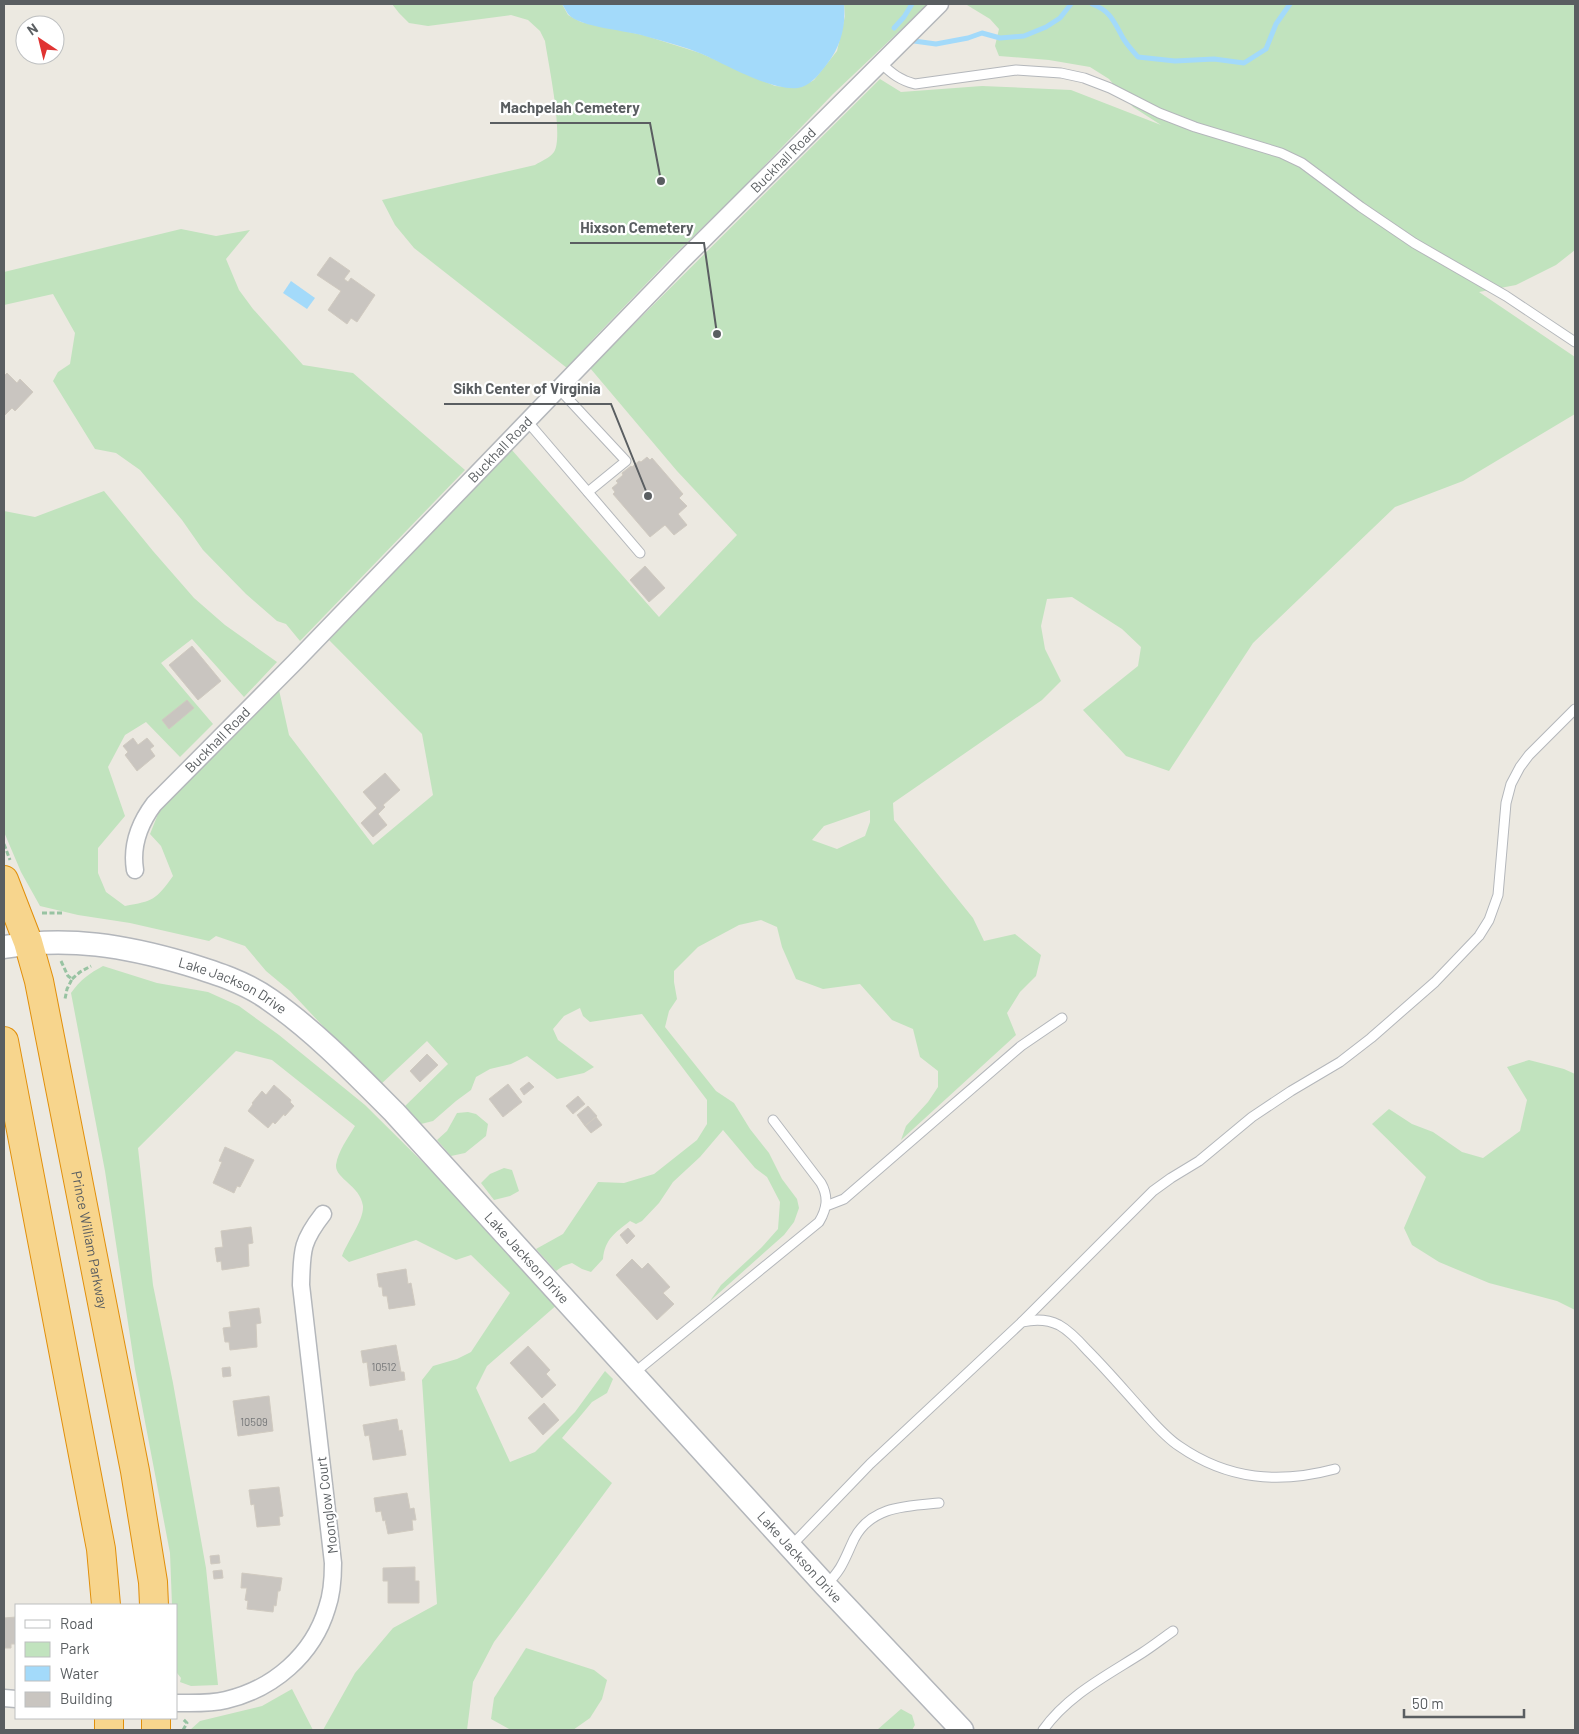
<svg xmlns="http://www.w3.org/2000/svg" width="1579" height="1734" viewBox="0 0 1579 1734" font-family="Barlow,sans-serif">
	<style>
		.green { fill: #c1e3be; fill-rule: evenodd }
		.water { fill: #a3dafa }
		.lines { fill: none; stroke-linecap: round; stroke-linejoin: round }
		.stream { stroke: #a3dafa; stroke-width: 5 }
		.building { fill: #c9c5c0; stroke: #d0cac0 }
		.lane-casing { stroke: #b4b7bb; stroke-width: 11 }
		.street-casing { stroke: #b4b7bb; stroke-width: 19 }
		.secondary-casing { stroke: #b3b6bb; stroke-width: 25 }
		.highway-casing { stroke: #e18f0b; stroke-width: 30 }
		.path { stroke: #98c3a2; stroke-width: 3; stroke-dasharray: 5 2.5; stroke-linecap: butt }
		.lane { stroke: #fff; stroke-width: 9 }
		.street { stroke: #fff; stroke-width: 16 }
		.secondary { stroke: #fff; stroke-width: 22 }
		.highway { stroke: #f7d58d; stroke-width: 28 }
		.labels { text-anchor: middle; stroke-width: 4.5; stroke-linejoin: round; paint-order: stroke }
		.number-label { font-size: 11px; fill: #767879 }
		.street-label { font-size: 14px; fill: #5a5e61; stroke: #fff }
		.leader { fill: none; stroke: #5a5e61; stroke-width: 2 }
		.callout-dot { fill: #5a5e61; stroke: #fff; stroke-width: 2 }
		.callout-label { font-size: 15px; text-anchor: middle; font-weight: bold; fill: #5a5e61; stroke: #fff; stroke-width: 4.5; stroke-linejoin: round; paint-order: stroke }
	</style>
	<rect width="100%" height="100%" fill="#ece9e1"/>
	<g class="green">
		<path d="M392 4H562L568 15 581 22 643 35 700 53 775 86 789 87H801L814 80 837 51 845 16 844 4H928L833 94 738 193 670 259 595 337 567 368 414 248 395 225 382 200 535 165C541 161 550 158 554 152 564 137 548 62 545 41L540 31 528 20 511 15 428 26 409 23 399 13Z"/>
		<path d="M968 4H1575V250L1556 265 1516 285 1479 292 1575 357V414L1463 481 1395 507 1253 643 1169 771 1126 756 1083 710 1138 666 1141 647 1122 629 1072 597 1047 599 1041 626 1045 649 1061 681 1042 700 893 803 894 820 973 918 984 941 1015 934 1041 955 1036 976 1020 992 1007 1013 1016 1035 901 1140 906 1126 928 1102 938 1087V1071L920 1057 913 1029 892 1020 860 984 823 989 796 979 782 947 777 927 761 920 739 925 698 947 674 971V982L677 999 669 1011 665 1027 716 1091 734 1103 750 1129 769 1153 782 1179 797 1199 799 1208 794 1222 784 1235 710 1301 721 1285 761 1248 778 1229 780 1202 767 1177 755 1168 723 1130 700 1157 673 1182 659 1203 642 1221 636 1224 630 1221C615 1233 605 1239 603 1259L591 1272 582 1269 572 1263 563 1266 556 1271 536 1249 563 1234 598 1182 624 1183 654 1174 697 1140 707 1124V1100L642 1014 590 1022 583 1016 580 1008 564 1016 553 1029 558 1040 594 1067 584 1073 557 1079 527 1056 511 1064 490 1069 476 1077 471 1090 456 1101 433 1121 417 1125 402 1109 448 1064 427 1041 379 1086 290 991 266 971 245 946 216 936 209 941 130 923 78 915 40 906 21 872 4 832V511L35 517 104 491 153 551 194 598 225 625 277 662 244 697 192 639 161 663 213 724 180 757 146 722 125 735 108 767 125 816 98 848V873L106 892 125 906C153 901 156 900 173 876L161 846 150 834 160 809 279 690 289 735 373 845 433 795 422 734 329 640 511 449 659 617 737 535 677 471 590 368 880 79 901 92 982 86 1071 90 1161 125 1133 107 1109 79 1090 67 1049 60 999 56 995 46 999 29 990 19 967 5ZM870 810V822L865 836 837 849 812 840 824 826Z"/>
		<path d="M181 229 216 236 250 230 226 259 239 290 253 309 303 365 353 373 465 470 300 641 286 624 277 621 246 594 203 550 182 520 140 470 116 453 95 449 53 381 58 372 70 364 75 333 53 294 4 305V272Z"/>
		<path d="M103 966 157 983 208 992 239 1006 279 1035 365 1105 480 1219 559 1303 487 1366 476 1388 510 1462 535 1452 575 1412 605 1371 613 1379 607 1393 592 1402 562 1438 612 1483 494 1642 473 1682 467 1730H323L355 1673 393 1628 437 1604 422 1380 433 1366 457 1359 471 1352 510 1293 471 1255 456 1260 416 1240 349 1262 342 1256C347 1242 364 1220 363 1206 360 1185 335 1179 336 1165 338 1151 348 1138 355 1126L272 1060 236 1051 138 1148 153 1285 173 1383 206 1568 218 1685 191 1686 180 1682 181 1678 177 1673 176 1669V1605H172L170 1553 135 1369 105 1171 71 993C80 980 90 973 103 966Z"/>
		<path d="M1529 1060 1564 1069 1575 1074V1310L1557 1301 1489 1283 1439 1262 1412 1245 1404 1228 1426 1177 1372 1124 1389 1109 1412 1124 1433 1132 1462 1152 1483 1158 1520 1131 1527 1100 1507 1067Z"/>
		<path d="M468 1112 476 1114 488 1124 486 1136 465 1153 451 1156 437 1140 447 1131 457 1113Z"/>
		<path d="M504 1168 512 1170 519 1191 510 1196 494 1200 481 1183 490 1174Z"/>
		<path d="M526 1648 594 1670 607 1680 602 1699 590 1718 573 1730H511L491 1719 494 1698Z"/>
		<path d="M292 1689 313 1730H190L200 1721 262 1706Z"/>
		<path d="M901 1709 912 1715 915 1725 912 1730H877Z"/>
	</g>
	<g class="water">
		<path d="M562 4H844C846 26 841 46 827 64 820 73 813 83 802 87 778 95 725 64 702 54 685 47 666 42 648 37 628 30 580 28 568 14 566 11 564 7 562 4Z"/>
		<path d="M291 281 315 298 307 309 283 293Z"/>
	</g>
	<g class="lines">
		<g class="stream">
			<path d="M1092 4C1111 11 1114 22 1123 38 1127 45 1133 51 1138 57L1175 61 1214 59 1244 63 1266 49 1276 24 1290 4"/>
			<path d="M894 28 904 17 912 4"/>
			<path d="M914 41 936 44 968 38 982 33 1000 38 1024 36 1046 27 1060 18 1071 4"/>
		</g>
	</g>
	<g class="building">
		<path d="M330 257 350 271 344 279 348 282 351 278 375 295 357 322 351 318 347 324 328 310 341 291 317 275Z"/>
		<path d="M7 373 17 383 20 379 33 392 15 411 12 408 4 416V376Z"/>
		<path d="M647 457 650 460 652 458 683 494 679 498 687 506 678 514 687 525 674 535 665 525 650 537 613 494 615 492 612 488 618 483 616 481 623 475 622 473 631 466 632 467 639 461 641 462Z"/>
		<path d="M645 566 665 588 649 602 630 580Z"/>
		<path d="M192 646 221 681 198 700 169 665Z"/>
		<path d="M187 700 194 708 169 729 162 720Z"/>
		<path d="M133 738 138 745 147 738 154 746 150 749 155 756 137 771 125 755 128 752 123 746Z"/>
		<path d="M385 773 400 790 383 805 385 807 378 814 387 825 373 837 361 823 377 808 363 792Z"/>
		<path d="M427 1054 438 1065 420 1082 410 1071Z"/>
		<path d="M529 1082 534 1087 524 1095 520 1089Z"/>
		<path d="M508 1084 522 1102 503 1117 489 1099Z"/>
		<path d="M274 1085 291 1100 290 1102 294 1106 285 1116 284 1114 275 1124 273 1122 268 1128 248 1111 253 1104 252 1103 262 1091 266 1095Z"/>
		<path d="M578 1096 585 1104 573 1114 566 1106Z"/>
		<path d="M588 1106 597 1116 585 1126 577 1115Z"/>
		<path d="M596 1117 602 1125 591 1133 585 1126Z"/>
		<path d="M225 1147 254 1160 240 1187 237 1186 234 1193 213 1183 222 1162 219 1161Z"/>
		<path d="M251 1227 253 1243 248 1244 249 1266 222 1270 221 1261 217 1262 215 1248 223 1247 221 1231Z"/>
		<path d="M628 1228 635 1236 627 1244 620 1235Z"/>
		<path d="M632 1259 642 1269 648 1263 670 1287 663 1293 674 1304 657 1320 616 1275Z"/>
		<path d="M406 1269 408 1284 411 1283 415 1305 389 1309 387 1296H383L382 1287H379L377 1274Z"/>
		<path d="M259 1308 261 1323 256 1324 257 1347 230 1350 229 1342H225L223 1328 231 1327 229 1312Z"/>
		<path d="M396 1345 401 1372H404L405 1380 370 1386 367 1362 363 1363 361 1351Z"/>
		<path d="M528 1346 550 1370 546 1374 556 1385 542 1398 510 1363Z"/>
		<path d="M230 1367 231 1376 223 1377 222 1368Z"/>
		<path d="M269 1396 273 1431 238 1436 233 1401Z"/>
		<path d="M544 1403 559 1420 543 1435 528 1418Z"/>
		<path d="M397 1419 399 1431 402 1430 406 1455 373 1460 369 1435 365 1436 363 1425Z"/>
		<path d="M279 1487 283 1516 279 1517 280 1525 257 1527 254 1504 251 1505 249 1490Z"/>
		<path d="M407 1493 410 1509 414 1508 416 1520H412L413 1530 388 1534 385 1520 383 1521 381 1511 376 1512 374 1498Z"/>
		<path d="M219 1555 220 1563 211 1564 210 1556Z"/>
		<path d="M415 1567V1581H419V1603H388V1581H383V1568Z"/>
		<path d="M222 1570 223 1578 214 1579 213 1571Z"/>
		<path d="M242 1573 282 1578 280 1591H278L276 1606 274 1605 273 1612 247 1609 248 1601 245 1600 247 1588H241Z"/>
		<path d="M16 1617V1644H11V1648H4V1618Z"/>
	</g>
	<g class="lines">
		<defs>
			<g id="lane">
				<path d="M881 63C892 74 900 80 915 84L1016 70 1061 73 1084 78 1110 88 1159 113 1195 127 1281 153 1302 163 1361 207 1414 243 1506 296 1575 342"/>
				<path d="M559 389 626 461 588 492"/>
				<path d="M527 421 640 553"/>
				<path d="M826 1206 844 1199 1021 1046 1062 1018"/>
				<path d="M1022 1322 1153 1191 1171 1178 1199 1161 1252 1117 1291 1091 1340 1062 1371 1038 1435 982 1479 936 1489 920 1498 895 1506 803 1511 784 1520 767 1529 755 1575 709"/>
				<path d="M634 1373 819 1222C827 1209 829 1197 821 1183L773 1120"/>
				<path d="M791 1546 870 1464 1022 1322C1035 1319 1047 1319 1059 1325 1070 1331 1079 1341 1087 1350 1106 1369 1123 1389 1141 1409 1153 1422 1164 1436 1179 1446 1228 1480 1279 1484 1335 1469"/>
				<path d="M826 1585C843 1568 844 1560 854 1539 871 1506 906 1506 939 1503"/>
				<path d="M1043 1730C1068 1695 1106 1676 1142 1653 1153 1646 1163 1638 1173 1631"/>
			</g>
			<g id="street">
				<path id="s1" d="M135 870C131 845 139 824 154 804L295 662 682 261 940 4"/>
				<path d="M4 1698 16 1699"/>
				<path d="M176 1703C193 1703 210 1704 226 1700 273 1689 313 1655 327 1608 332 1594 333 1578 333 1563L301 1285C302 1251 301 1242 323 1214"/>
			</g>
			<g id="secondary">
				<path id="s2" d="M4 947C68 936 126 946 187 964 216 973 245 982 270 1000 316 1032 355 1073 394 1112L825 1585 962 1730"/>
			</g>
			<g id="highway">
				<path id="s3" d="M4 880 28 942 39 981 135 1471 153 1582 154 1605"/>
				<path d="M4 1041 101 1549 106 1605"/>
				<path d="M109 1730V1718"/>
				<path d="M156 1730V1718"/>
			</g>
		</defs>
		<use href="#lane" class="lane-casing"/>
		<use href="#street" class="street-casing"/>
		<use href="#secondary" class="secondary-casing"/>
		<use href="#highway" class="highway-casing"/>
		<g class="path">
			<path d="M4 844 10 860"/>
			<path d="M42 913H62"/>
			<path d="M61 961 68 976 72 979 67 989 65 999"/>
			<path d="M72 979 80 972 91 966"/>
			<path d="M183 1730 187 1723 183 1719"/>
		</g>
		<use href="#lane" class="lane"/>
		<use href="#street" class="street"/>
		<use href="#secondary" class="secondary"/>
		<use href="#highway" class="highway"/>
	</g>
	<g class="labels">
		<g class="number-label">
			<text x="384" y="1371">10512</text>
			<text x="254" y="1426">10509</text>
		</g>
		<g class="street-label">
			<text dy="5" stroke="none"><textPath href="#s1" startOffset="971">Buckhall Road</textPath></text>
			<text dy="5" stroke="none"><textPath href="#s1" startOffset="566">Buckhall Road</textPath></text>
			<text dy="5" stroke="none"><textPath href="#s1" startOffset="161">Buckhall Road</textPath></text>
			<text dy="5" stroke="none"><textPath href="#s2" startOffset="236">Lake Jackson Drive</textPath></text>
			<text dy="5" stroke="none"><textPath href="#s3" startOffset="371">Prince William Parkway</textPath></text>
			<text dy="5" stroke="none"><textPath href="#s2" startOffset="641">Lake Jackson Drive</textPath></text>
			<text transform="translate(327 1505) rotate(-97)" y="5">Moonglow Court</text>
			<text dy="5" stroke="none"><textPath href="#s2" startOffset="1046">Lake Jackson Drive</textPath></text>
		</g>
	</g>
	<path class="leader" d="M661 181L650 123H490M717 334L704 243H570M648 496L611 404H444"/>
	<g class="callout-dot">
		<circle cx="661" cy="181" r="5"/>
		<circle cx="717" cy="334" r="5"/>
		<circle cx="648" cy="496" r="5"/>
	</g>
	<g class="callout-label">
		<text x="570" y="113">Machpelah Cemetery</text>
		<text x="637" y="233">Hixson Cemetery</text>
		<text x="527" y="394">Sikh Center of Virginia</text>
	</g>
	<rect width="1579" height="1734" fill="none" stroke="#5a5e61" stroke-width="10"/>
	<rect x="15" y="1604" width="162" height="115" fill="#ffffff" stroke="#bdbfc0"/>
	<rect x="25" y="1620" width="25" height="8" fill="#ffffff" stroke="#bdbfc0"/>
	<text x="60" y="1629" font-size="15" fill="#5a5e61">Road</text>
	<rect x="25" y="1642" width="25" height="15" fill="#c1e3be" stroke="#bdbfc0"/>
	<text x="60" y="1654" font-size="15" fill="#5a5e61">Park</text>
	<rect x="25" y="1666" width="25" height="15" fill="#a3dafa" stroke="#bdbfc0"/>
	<text x="60" y="1679" font-size="15" fill="#5a5e61">Water</text>
	<rect x="25" y="1692" width="25" height="15" fill="#c9c5c0" stroke="#bdbfc0"/>
	<text x="60" y="1704" font-size="15" fill="#5a5e61">Building</text>
	<g transform="translate(40 40) rotate(325)"><circle r="24" fill="#ffffff" stroke="#bdbfc0"/>
	<path d="M0-4L9 19L0 12L-9 19Z" fill="#e03433"/>
	<text y="-8" font-size="14" font-weight="bold" text-anchor="middle" fill="#5a5e61">N</text>
	</g>
	<path d="M1404 1709v8h120v-8" fill="none" stroke="#5a5e61" stroke-width="2.5"/>
	<text x="1412" y="1709" font-size="15" fill="#5a5e61" stroke="#ffffff" stroke-width="4" paint-order="stroke">50 m</text>
</svg>
